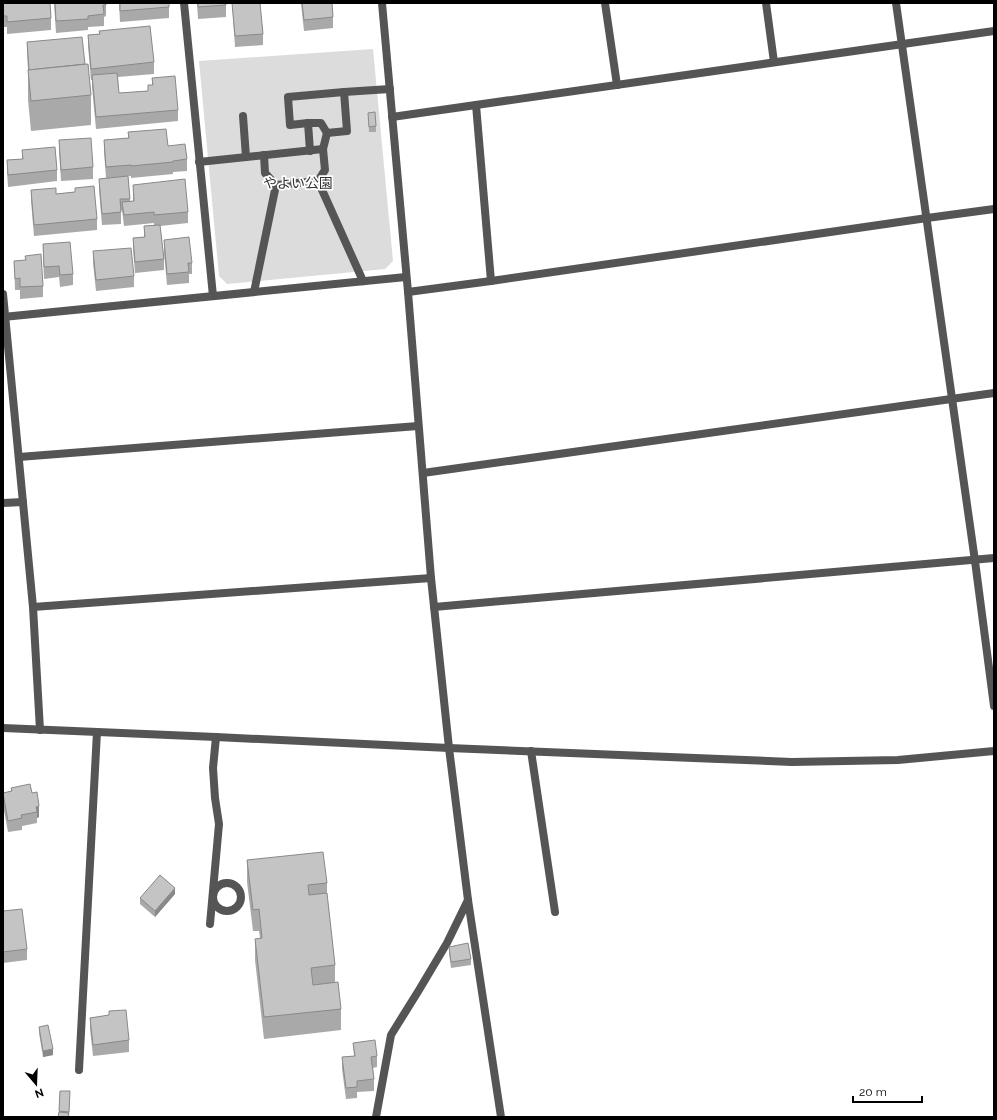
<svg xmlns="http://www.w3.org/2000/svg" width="997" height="1120" viewBox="0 0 997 1120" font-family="Raleway,'Noto Sans JP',sans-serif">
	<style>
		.green { fill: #dcdcdc }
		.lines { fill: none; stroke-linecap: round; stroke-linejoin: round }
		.service { stroke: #555; stroke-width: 8 }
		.pedestrian { stroke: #555; stroke-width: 8 }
		.minor { stroke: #555; stroke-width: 8 }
		.tertiary { stroke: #555; stroke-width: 8 }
		.wall { fill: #a9a9a9 }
		.shaded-wall { fill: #898989 }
		.building { fill: #c4c4c4; stroke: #898989 }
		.labels { text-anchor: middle; stroke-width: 3.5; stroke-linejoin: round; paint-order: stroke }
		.park-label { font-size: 14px; fill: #333; stroke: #fff }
	</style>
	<rect width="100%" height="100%" fill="#fff"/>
	<path class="green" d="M373 49 393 261 385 269 227 284 219 276 199 61Z"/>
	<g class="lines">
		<g class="service">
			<path d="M449 748 468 900 501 1117"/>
			<circle cx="227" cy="897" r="14"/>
			<path d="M210 924 219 824 215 798 213 768 216 737"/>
			<path d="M376 1117 391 1035 419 990 447 943 468 900"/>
		</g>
		<g class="pedestrian">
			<path d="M243 116 246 157"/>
			<path d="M308 123H321L327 133"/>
			<path d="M310 151 308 123 290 125 288 97 344 92"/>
			<path d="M199 162 323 149"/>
			<path d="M276 185 318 181"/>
			<path d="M363 281 318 181 325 170 323 149 327 133 347 131 344 92 390 89"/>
			<path d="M254 292 276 185 265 173 264 155"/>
		</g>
		<g class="minor">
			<path d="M184 3 213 296"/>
			<path d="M605 3 617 85"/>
			<path d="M766 3 774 62"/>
			<path d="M896 3 975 561 994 706"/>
			<path d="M476 105 491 281"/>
			<path d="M408 292 491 281 927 218 994 209"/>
			<path d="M3 294 33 607 40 730"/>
			<path d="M3 317 406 277"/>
			<path d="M19 457 418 426"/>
			<path d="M423 473 994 393"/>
			<path d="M3 503 23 502"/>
			<path d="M33 607 431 578"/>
			<path d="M434 607 994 558"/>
			<path d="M531 751 555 912"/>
			<path d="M79 1070 97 732"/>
		</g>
		<g class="tertiary">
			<path d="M382 3 408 292 431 578 449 748"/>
			<path d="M392 117 994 31"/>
			<path d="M3 728 216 737 449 748 792 762 898 760 994 751"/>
		</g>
	</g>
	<g class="wall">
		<path d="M3 3 51 18V30L7 34V27H3Z"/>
		<path d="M54 3H106V16L104 17V26L88 27V30L56 33Z"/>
		<path d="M119 3H169V18L120 22Z"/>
		<path d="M197 3H226V17L198 19Z"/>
		<path d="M232 3H260L263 34V45L235 47Z"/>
		<path d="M301 3H332L333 17V28L304 31Z"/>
		<path d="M99 31 154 62V74L118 77 119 93 148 91V85H152V78L178 110V121L96 129 92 87V80H91L88 46V35L99 34Z"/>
		<path d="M27 42 85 64 91 95V125L31 131 28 100V70L27 53Z"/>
		<path d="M368 113 376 126V132H369Z"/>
		<path d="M128 132 168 146 187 159V171L173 172V174L131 178V176H128L130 201H133V185L188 212V223L160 226 164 259V270L135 273 133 249V238L144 237V226L154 225V223L124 226 122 210 121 211V224L102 225 99 190V179L106 178 104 152V140L128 138Z"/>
		<path d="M59 140 93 167V179L61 181 59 151Z"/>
		<path d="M22 150 57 170V181L8 187 7 172V160L22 159Z"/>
		<path d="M75 188 97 219V230L34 236 31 201V190L56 194 75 192Z"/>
		<path d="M164 240 192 263V274H189V283L167 285 164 252Z"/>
		<path d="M43 244 73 274V285L60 287 59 277 44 279 43 256Z"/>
		<path d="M93 251 134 276V287L96 291 93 263Z"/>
		<path d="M25 256 43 286V297L20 299V290H15L14 261 25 260Z"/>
		<path d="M11 788 32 793 39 817 37 818V823L22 826V830L8 832 3 805V793L11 791Z"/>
		<path d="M247 860 327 883V893L335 965V982L341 1009V1030L264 1039 255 960V939L260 938 259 931H253L247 882Z"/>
		<path d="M175 894 155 917 140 904V898Z"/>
		<path d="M3 911 27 949V960L3 963Z"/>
		<path d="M449 947 471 959V965L451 968 449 953Z"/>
		<path d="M109 1011 129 1040V1052L93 1056 90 1029V1018L109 1015Z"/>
		<path d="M39 1027 53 1055 43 1057 39 1033Z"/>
		<path d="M353 1043 377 1056V1067L373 1068 374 1079V1091L357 1092V1098L346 1099 342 1069V1057L354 1056Z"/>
		<path d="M60 1091 70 1097 69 1117 59 1112Z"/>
	</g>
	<g class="shaded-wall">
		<path d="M39 806V817L37 818V812L36 807Z"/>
		<path d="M175 888V894L155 917V911Z"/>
		<path d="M53 1049V1055L43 1057V1051Z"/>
	</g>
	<g class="building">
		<path d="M3 3H50L51 18 7 22V16H3Z"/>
		<path d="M55 3H106V5H103L104 14 88 16V19L56 21Z"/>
		<path d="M120 3H169V7L120 11Z"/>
		<path d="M198 3H226V5L198 7Z"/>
		<path d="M232 3H260L263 34 235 36Z"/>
		<path d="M302 3H332L333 17 304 20Z"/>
		<path d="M150 26 154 62 91 69 88 35 100 34 99 31Z"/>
		<path d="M82 37 85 64 29 70 27 42Z"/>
		<path d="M88 64 91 95 31 101 28 70Z"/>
		<path d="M117 73 119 93 148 91V85H153L152 78 175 76 178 110 96 117 92 75Z"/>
		<path d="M375 112 376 126 369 127 368 113Z"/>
		<path d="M166 129 168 146 185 144 187 159 173 161V162L131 166V165L106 167 104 140 129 138 128 132Z"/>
		<path d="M91 138 93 167 61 170 59 140Z"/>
		<path d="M55 147 57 170 8 175 7 160 23 159 22 150Z"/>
		<path d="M128 176 130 199H120L121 212 102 214 99 179Z"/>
		<path d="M185 179 188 212 154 215V212L124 215 122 202 134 201 133 185Z"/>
		<path d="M94 186 97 219 34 225 31 190 56 188V194L75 192V188Z"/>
		<path d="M160 225 164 259 135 262 133 238 145 237 144 226Z"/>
		<path d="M189 237 192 263H188L189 272 167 274 164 240Z"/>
		<path d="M70 242 73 274 60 275 59 266 44 267 43 244Z"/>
		<path d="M131 248 134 276 96 280 93 251Z"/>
		<path d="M41 254 43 286 20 287V278L15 279 14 261 26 260 25 256Z"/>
		<path d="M30 784 32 793 37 792 39 806 36 807 37 812 21 815 22 818 8 821 3 793 12 791 11 788Z"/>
		<path d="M323 852 327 883 308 885 309 895 327 893 335 965 311 968 313 985 338 982 341 1009 264 1017 255 939 262 938 259 909 253 910 247 860Z"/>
		<path d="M160 875 175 888 155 911 140 898Z"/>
		<path d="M22 909 27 949 3 952V911Z"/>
		<path d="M468 943 471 959 451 962 449 947Z"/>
		<path d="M126 1010 129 1040 93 1045 90 1018 109 1015V1011Z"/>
		<path d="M48 1025 53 1049 43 1051 39 1027Z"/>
		<path d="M375 1040 377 1056 371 1057 374 1079 357 1081V1087L346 1088 342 1057 355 1056 353 1043Z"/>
		<path d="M60 1091H70L69 1112 59 1111Z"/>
		<path d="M59 1112 69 1113 68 1117H58Z"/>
	</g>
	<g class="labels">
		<g class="park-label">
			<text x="298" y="188">やよい公園</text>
		</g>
	</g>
	<rect width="997" height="1120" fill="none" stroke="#000000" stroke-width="8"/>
	<g transform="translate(36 1084) rotate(161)" stroke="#ffffff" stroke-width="3" paint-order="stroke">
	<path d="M0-3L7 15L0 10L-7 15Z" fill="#000000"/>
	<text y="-6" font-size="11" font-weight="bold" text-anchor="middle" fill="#000000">N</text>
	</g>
	<path d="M853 1096v6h69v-6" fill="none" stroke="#000000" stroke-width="2"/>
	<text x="859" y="1096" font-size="12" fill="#000000" stroke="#ffffff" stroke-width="3" paint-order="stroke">20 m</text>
</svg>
